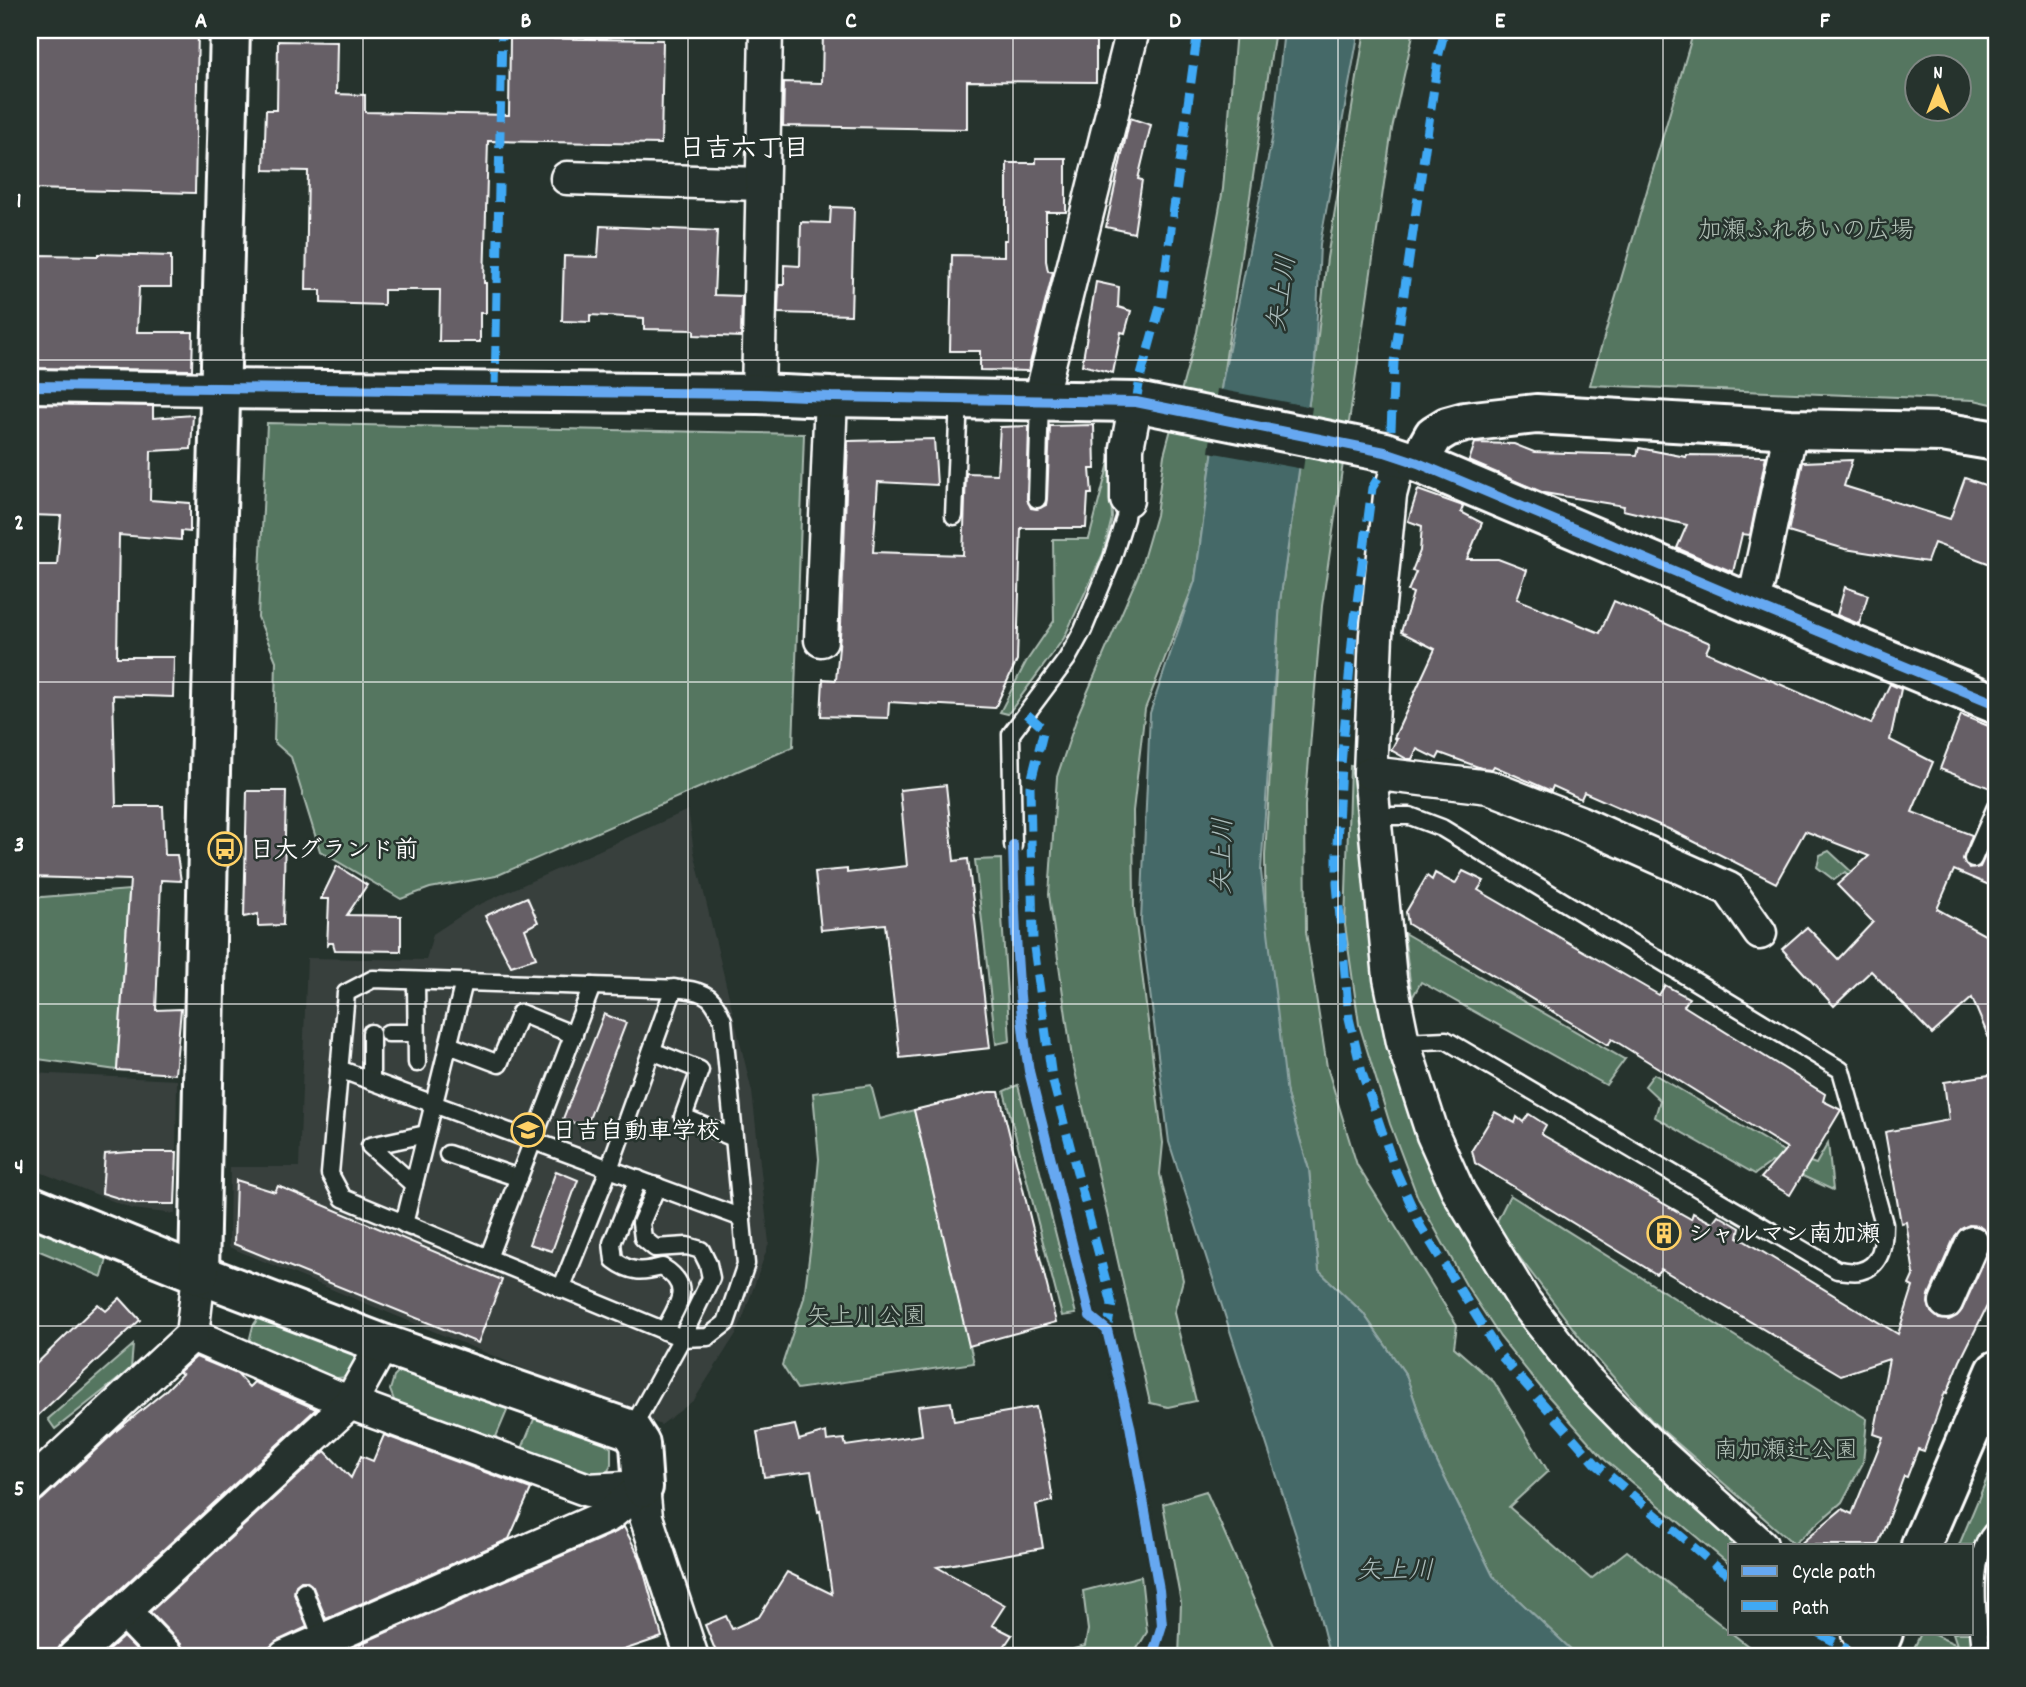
<svg xmlns="http://www.w3.org/2000/svg" width="2026" height="1687" viewBox="0 0 2026 1687" font-family="Dekko,'Klee One',sans-serif">
	<style>
		.built { fill: #39403e }
		.green { fill: #547660; stroke: #aabab0; stroke-width: 2; fill-rule: evenodd }
		.water { fill: #446967; stroke: #8fa5a4; stroke-width: 2 }
		.pier { fill: #26332d }
		.building { fill: #665e66; stroke: #fff; stroke-width: 2; fill-rule: evenodd }
		.lines { fill: none; stroke-linecap: round; stroke-linejoin: round }
		.service-casing { stroke: #fff; stroke-width: 21 }
		.minor-casing { stroke: #fff; stroke-width: 37 }
		.tertiary-casing { stroke: #fff; stroke-width: 44 }
		.secondary-casing { stroke: #fff; stroke-width: 44 }
		.service { stroke: #26332d; stroke-width: 16 }
		.minor { stroke: #26332d; stroke-width: 32 }
		.tertiary { stroke: #26332d; stroke-width: 38 }
		.secondary { stroke: #26332d; stroke-width: 38 }
		.quiet { stroke: #3fa9f5; stroke-width: 9; stroke-dasharray: 18 9; stroke-linecap: butt }
		.cycleway-casing { stroke: #26332d; stroke-width: 15 }
		.cycleway { stroke: #66a8f1; stroke-width: 10 }
		.grid { fill: none; stroke: #fff; stroke-width: 2; stroke-opacity: 0.55 }
		.labels { text-anchor: middle; stroke-width: 5; stroke-linejoin: round; paint-order: stroke }
		.park-label { font-size: 24px; fill: #b2c1b7; stroke: #26332d }
		.poi-label { font-size: 24px; font-weight: bold; fill: #fff; stroke: #26332d; text-anchor: start }
		.neighbourhood-label { font-size: 26px; font-weight: bold; fill: #fff; stroke: #26332d }
		.water-label { font-size: 26px; font-style: italic; fill: #abbcbb; stroke: #26332d }
		.neatline { fill: none; stroke: #fff; stroke-width: 2.5 }
		.grid-label { font-size: 23px; text-anchor: middle; font-weight: bold; fill: #fff }
	</style>
	<rect width="100%" height="100%" fill="#26332d"/>
	<filter id="ink" filterUnits="userSpaceOnUse"><feTurbulence type="fractalNoise" baseFrequency=".0143" numOctaves="2"/><feDisplacementMap in="SourceGraphic" scale="14" xChannelSelector="R" yChannelSelector="G"/><feConvolveMatrix kernelMatrix="1 2 1 2 8 2 1 2 1" color-interpolation-filters="sRGB"/></filter>
	<g filter="url(#ink)">
		<g class="built">
			<path d="M688 810 694 852 752 1092 769 1243 739 1329 694 1400 661 1425 229 1247 230 1167H299L307 958 426 960 433 934 474 907Z"/>
			<path d="M30 1073 177 1080 175 1214 133 1209 30 1168Z"/>
		</g>
		<g class="green">
			<path d="M1236 30H1275L1222 383 1195 581 1145 709 1133 811 1134 908 1163 1143 1160 1174 1183 1280 1174 1313 1196 1401 1168 1407 1150 1403 1072 1058 1049 895 1057 777 1078 714 1139 573 1156 515 1164 455 1197 332 1223 189Z"/>
			<path d="M1365 30H1414L1392 129 1322 606 1305 806 1306 932 1327 1067 1357 1165 1457 1325 1454 1347 1494 1382 1548 1471 1509 1507 1591 1579 1627 1551 1762 1657H1579L1493 1576 1433 1454 1406 1375 1363 1313 1319 1271 1309 1170 1287 1095 1266 965 1265 856 1280 601 1315 361 1327 258Z"/>
			<path d="M1694 30H1996V405L1974 400 1590 385ZM1918 66H1960V108H1918Z"/>
			<path d="M267 423 804 434 793 747 496 876 430 888 401 899 320 851 291 757 274 742 276 661 258 617Z"/>
			<path d="M1110 459 1112 518 1103 554 1064 638 1008 714 1000 712 1026 662 1054 621 1053 539H1089Z"/>
			<path d="M1350 766 1356 767 1368 908 1384 1028 1416 1126 1445 1196 1483 1265 1565 1379 1650 1463 1742 1545H1730V1565L1605 1460 1542 1389 1500 1337 1466 1285 1418 1198 1390 1124 1359 1024 1345 925Z"/>
			<path d="M1829 851 1894 911 1877 905 1845 872 1834 880 1817 867 1820 855Z"/>
			<path d="M1001 859 1002 917 1010 1041 996 1044 975 860Z"/>
			<path d="M129 890 117 1070 30 1058V898Z"/>
			<path d="M1404 933 1624 1059H1625L1606 1085 1421 982 1412 998Z"/>
			<path d="M1654 1074 1790 1155 1816 1164 1828 1143 1833 1190 1772 1162 1755 1174 1655 1117 1660 1100 1645 1086Z"/>
			<path d="M871 1085 880 1119 914 1110 974 1363 797 1389 782 1365 804 1298 812 1235 819 1159 813 1093Z"/>
			<path d="M1018 1085 1076 1314 1062 1316 1004 1091Z"/>
			<path d="M1510 1195 1867 1419 1863 1463 1842 1502 1794 1544 1654 1423 1591 1352 1495 1225Z"/>
			<path d="M30 1223 107 1259 102 1277 30 1247Z"/>
			<path d="M263 1311 353 1348 355 1364 347 1377 327 1379 248 1346 253 1326Z"/>
			<path d="M133 1345 131 1369 55 1429 48 1419Z"/>
			<path d="M405 1366 509 1406 493 1444 396 1405 390 1390 394 1377Z"/>
			<path d="M536 1414 601 1440 611 1448V1464L606 1476 591 1481 521 1451Z"/>
			<path d="M1996 1457V1520L1981 1533 1972 1566V1545H1959Z"/>
			<path d="M1206 1491 1279 1657H1179L1181 1603 1163 1504Z"/>
			<path d="M1141 1576 1147 1632 1132 1657H1077L1074 1649 1085 1646 1088 1630 1083 1591Z"/>
			<path d="M1921 1633H1930L1957 1645 1953 1633H1972L1977 1657H1910Z"/>
		</g>
		<path class="water" d="M1284 30H1359L1320 244 1315 361 1280 601 1261 871 1287 1095 1309 1170 1319 1271 1363 1313 1406 1375 1433 1454 1493 1576 1579 1657H1330L1312 1585 1169 1142 1141 921 1150 713 1195 581 1222 383 1272 139Z"/>
		<path class="pier" d="M1217 389 1312 407 1303 469 1209 452Z"/>
		<g class="building">
			<path d="M30 30H198L195 193 30 189Z"/>
			<path d="M823 30H1096V82L967 81V129L783 126 784 82 822 83Z"/>
			<path d="M510 38 663 40 661 144 488 141 484 283H486V313H480V342H439L440 290H384V305L321 303V290H306L308 171 264 170 266 110H277L278 41 337 42 336 94 365 95V112L509 115Z"/>
			<path d="M1130 118 1151 125 1138 179 1142 180 1134 233 1106 227Z"/>
			<path d="M1036 158H1066V212H1046V261L1048 271 1053 272 1028 371 980 370V351H950L952 255 1004 256V240H1007V163H1036Z"/>
			<path d="M831 207 854 208 851 315 778 313 779 285H784V265L800 266 801 222 830 223Z"/>
			<path d="M600 226 717 231 714 295 742 296 741 337 694 335V330L644 329V318L590 315V322L562 321 564 256 598 257Z"/>
			<path d="M98 254 171 256V287H139L137 332H193L192 370 30 368V292H38L39 255 98 256Z"/>
			<path d="M1096 282 1119 287 1118 307 1131 311 1125 333 1121 332 1113 373 1082 365Z"/>
			<path d="M30 404 153 406V418L193 415 191 449 151 451 150 500 190 503V532L181 531V540L119 535 117 657H174L173 697 113 695 116 806H163L165 855H177L181 881 161 880 156 1010 181 1009 175 1074 117 1070 130 880 30 877V565H57L61 516 30 515Z"/>
			<path d="M1094 425 1095 469H1090L1092 494H1088L1086 528H1021L1017 660 995 708 889 702 888 718 821 716 823 679 836 680 841 624 848 441 934 439 937 485 878 482 873 552 963 555 966 473 997 474 1000 427 1029 426 1027 499 1031 508 1037 509 1046 505 1047 499 1050 426Z"/>
			<path d="M1475 443 1514 444 1534 452 1637 455 1639 448 1686 457V455L1766 456 1750 535 1742 534 1733 572 1677 548 1687 525 1623 510 1624 506 1544 493 1469 461Z"/>
			<path d="M1852 460 1844 486 1950 519 1965 478 1996 489V566L1934 543 1927 562 1845 549 1788 532 1803 462Z"/>
			<path d="M1418 490 1463 506 1461 512 1482 523 1467 559H1498L1527 570 1517 599 1600 633 1614 601 1710 643 1706 652 1871 724 1890 684 1901 689 1890 740 1933 762 1912 812 1972 835 1963 859 1969 869 1980 867 1991 843 1996 845V888L1954 870 1937 909 1996 941V1055L1972 998 1932 1034 1871 971 1834 1006 1782 949 1807 927 1838 959 1873 922 1837 885 1869 856 1805 831 1776 883 1673 831 1584 792 1581 799 1553 786 1551 791 1494 766 1492 769 1481 768 1440 753 1437 759 1417 749 1412 759H1407L1391 750 1397 739 1394 738 1435 649 1401 632 1413 593 1408 591 1416 572 1412 571 1420 551 1422 526 1408 521Z"/>
			<path d="M1845 587 1868 595 1859 624 1837 615Z"/>
			<path d="M1961 715 1996 729V790L1940 769Z"/>
			<path d="M946 785 954 861 968 859 990 1048 900 1058 885 924 821 930 815 872 847 869V873L907 866 900 790Z"/>
			<path d="M247 791H286L283 925 258 926V914L244 917Z"/>
			<path d="M337 866 367 885 347 915 401 916V951L335 950 333 943H329L327 947 329 899H321Z"/>
			<path d="M1463 871 1484 881 1478 890 1659 995 1665 985 1689 998 1684 1006 1825 1094 1823 1101 1841 1110 1790 1195 1761 1178 1787 1148 1612 1039 1608 1045 1408 924 1406 912 1427 876 1432 880 1435 873 1455 884Z"/>
			<path d="M527 897 538 922 525 929 536 958 511 966 485 916Z"/>
			<path d="M604 1014 626 1023 586 1127 563 1119Z"/>
			<path d="M1996 1074V1288L1960 1361 1947 1393 1945 1392 1924 1451 1918 1449 1907 1477 1904 1476 1878 1545H1799L1842 1509 1852 1514 1883 1437 1874 1434 1889 1359 1841 1375 1661 1269 1656 1274 1475 1163 1472 1150 1495 1112 1515 1123 1517 1117 1523 1122 1529 1114 1546 1125 1541 1134 1691 1219 1693 1213 1712 1223 1718 1215 1740 1228 1738 1237 1898 1334 1913 1287 1909 1285 1914 1274 1906 1222 1901 1223 1885 1132 1949 1120 1944 1082ZM1969 1225 1979 1226 1986 1232 1990 1240 1989 1250 1962 1310 1957 1316 1949 1320 1939 1319 1931 1312 1928 1303 1929 1295 1955 1236 1961 1229Z"/>
			<path d="M989 1092H999L1056 1322 969 1346 914 1110Z"/>
			<path d="M130 1152H177L175 1204H138L102 1193 105 1154Z"/>
			<path d="M556 1171 578 1180 552 1251 529 1244Z"/>
			<path d="M236 1180 275 1192 278 1186 502 1280 478 1343 234 1244Z"/>
			<path d="M120 1298 140 1320 30 1423V1370L98 1304 106 1311Z"/>
			<path d="M196 1357 237 1374 249 1387 254 1382 316 1409 62 1643 57 1651 56 1657H30V1508L43 1499 116 1431 164 1392 182 1374 179 1372Z"/>
			<path d="M951 1402 954 1421 1036 1407 1046 1456 1053 1501 1036 1505 1043 1548 937 1567 1005 1605 992 1625 1012 1635 997 1657H718L705 1625 726 1616 732 1629 759 1617 787 1572 832 1594 820 1511 818 1512 811 1471 764 1477 757 1432 795 1425 799 1440 826 1432 827 1441 844 1439 846 1446 922 1435 918 1406Z"/>
			<path d="M384 1435 531 1489 509 1539 326 1619 313 1587 306 1581H301L296 1585 294 1594 307 1627 277 1641 270 1647 267 1657H186L181 1644 150 1612 325 1451 351 1478 361 1456 373 1461Z"/>
			<path d="M624 1527 640 1558 662 1637 603 1657H330L616 1532Z"/>
			<path d="M123 1637 143 1657H101Z"/>
		</g>
		<g class="lines">
			<defs>
				<g id="service">
					<path d="M1037 499 1040 400"/>
					<path d="M954 516 959 398"/>
					<path d="M1375 816H1410L1442 828 1841 1070 1884 1224C1884 1243 1882 1266 1860 1271 1854 1273 1844 1270 1837 1270L1446 1040 1403 1042"/>
					<path d="M1013 845 1011 734 1067 659 1083 630 1111 562 1125 518 1127 500"/>
					<path d="M1973 859 1996 807"/>
					<path d="M373 979 683 989C709 992 713 998 723 1020L746 1264 726 1323 708 1337 682 1338 343 1198 330 1174 346 993Z"/>
					<path d="M416 981 417 1063"/>
					<path d="M371 1033V1081"/>
					<path d="M388 1033H416"/>
					<path d="M449 1045 499 1064 520 1013 574 1035"/>
					<path d="M652 1051 700 1070 683 1117 734 1138"/>
					<path d="M339 1069 742 1218"/>
					<path d="M448 1154 519 1178"/>
					<path d="M638 1179 612 1243 614 1260C631 1273 642 1272 662 1267 694 1286 678 1305 664 1331"/>
					<path d="M414 1185 370 1146 426 1134"/>
					<path d="M411 1227 404 1224 464 982"/>
					<path d="M488 1258 592 986"/>
					<path d="M561 1289 609 1169 674 988"/>
					<path d="M631 1430 682 1338 711 1278 708 1264 701 1250 687 1246 655 1248 643 1238 641 1223 657 1186"/>
					<path d="M304 1591 323 1641"/>
					<path d="M1982 1657C1978 1624 1967 1551 1996 1528"/>
				</g>
				<g id="minor">
					<path d="M567 178 762 184"/>
					<path d="M30 386 219 389"/>
					<path d="M758 394 766 30"/>
					<path d="M1040 400 1133 30"/>
					<path d="M1400 457 1390 495 1376 635 1370 773 1390 978 1403 1042 1433 1135 1459 1193 1525 1302 1585 1379 1645 1440 1761 1545"/>
					<path d="M1127 500V448L1136 402"/>
					<path d="M1750 603 1758 583 1791 429"/>
					<path d="M821 640 831 397"/>
					<path d="M1370 773 1489 787 1579 822 1729 889 1760 933"/>
					<path d="M1946 1302 1972 1243"/>
					<path d="M192 1335 350 1403 588 1490 643 1487"/>
					<path d="M30 1486 192 1335 199 1274"/>
					<path d="M643 1487 646 1517 692 1657"/>
					<path d="M125 1612 168 1657"/>
					<path d="M1858 1633 1876 1650"/>
					<path d="M74 1657 350 1403 383 1344"/>
					<path d="M285 1657 609 1515 643 1487"/>
				</g>
				<g id="tertiary">
					<path d="M219 389 758 394 831 397 1136 402 1385 452 1418 463 1750 603 1996 704"/>
					<path d="M1418 463 1434 435 1447 427 1465 422 1536 414 1791 429 1942 432 1996 441"/>
					<path d="M30 1205 199 1274 383 1344 631 1430 640 1444 643 1487"/>
					<path d="M199 1274 208 847 230 30"/>
				</g>
				<g id="secondary">
					<path d="M1921 1545 1996 1371"/>
					<path d="M1873 1657 1883 1633"/>
				</g>
			</defs>
			<use href="#service" class="service-casing"/>
			<use href="#minor" class="minor-casing"/>
			<use href="#tertiary" class="tertiary-casing"/>
			<use href="#secondary" class="secondary-casing"/>
			<use href="#service" class="service"/>
			<use href="#minor" class="minor"/>
			<use href="#tertiary" class="tertiary"/>
			<use href="#secondary" class="secondary"/>
			<g class="quiet">
				<path d="M495 391 502 30"/>
				<path d="M1136 402 1140 379 1161 303 1198 30"/>
				<path d="M1391 430 1394 362 1439 53 1445 30"/>
				<path d="M1378 478 1372 488 1353 633 1341 765 1337 844V884L1349 1018 1362 1073 1395 1169 1421 1227 1501 1356 1596 1464 1717 1567 1730 1576"/>
				<path d="M1027 714 1044 729 1030 786 1033 940 1052 1078 1112 1304 1107 1330"/>
				<path d="M1819 1633 1847 1649"/>
			</g>
			<defs>
				<g id="cycleway">
					<path d="M30 386 758 394 831 397 1136 402 1385 452 1418 463 1750 603 1996 704"/>
					<path d="M1013 845C1015 920 1017 996 1029 1071L1090 1316 1107 1330 1130 1426 1159 1590 1162 1625 1152 1657"/>
				</g>
			</defs>
			<use href="#cycleway" class="cycleway-casing"/>
			<use href="#cycleway" class="cycleway"/>
		</g>
	</g>
	<path class="grid" d="M363 30V1657M688 30V1657M1013 30V1657M1338 30V1657M1663 30V1657M30 360H1996M30 682H1996M30 1004H1996M30 1326H1996"/>
	<defs>
		<symbol id="bus-ring" viewBox="-11 -11 22 22"><circle r="9.5" fill="#26332d" stroke="#ffd166" stroke-width="1.5"/><path d="M-5-6H5V4H4V6H2V4H-2V6H-4V4H-5ZM-3.5-4V0h7V-4ZM-3.5 1.2v1.5H-2V1.2ZM2 1.2v1.5H3.5V1.2Z" fill="#ffd166"/></symbol>
		<symbol id="school-ring" viewBox="-11 -11 22 22"><circle r="9.5" fill="#26332d" stroke="#ffd166" stroke-width="1.5"/><path d="M0-5L7-2L0 1L-7-2ZM-4 1L0 2.5L4 1V4Q0 6-4 4Z" fill="#ffd166"/></symbol>
		<symbol id="building-ring" viewBox="-11 -11 22 22"><circle r="9.5" fill="#26332d" stroke="#ffd166" stroke-width="1.5"/><path d="M-4-6H4V6H1V3H-1V6H-4ZM-2.5-4.3h1.7v1.8h-1.7ZM.8-4.3h1.7v1.8H.8ZM-2.5-1h1.7V.8h-1.7ZM.8-1h1.7V.8H.8Z" fill="#ffd166"/></symbol>
	</defs>
	<g fill-rule="evenodd">
		<use href="#bus-ring" x="206" y="830" width="38" height="38"/>
		<use href="#school-ring" x="509" y="1111" width="38" height="38"/>
		<use href="#building-ring" x="1645" y="1214" width="38" height="38"/>
	</g>
	<g class="labels">
		<g class="park-label">
			<text x="1806" y="237">加瀬ふれあいの広場</text>
			<text x="866" y="1323">矢上川公園</text>
			<text x="1786" y="1457">南加瀬辻公園</text>
		</g>
		<g class="poi-label">
			<text x="250" y="857">日大グランド前</text>
			<text x="552" y="1138">日吉自動車学校</text>
			<text x="1688" y="1241">シャルマン南加瀬</text>
		</g>
		<g class="neighbourhood-label">
			<text x="744" y="156">日吉六丁目</text>
		</g>
		<g class="water-label">
			<text transform="translate(1280 293) rotate(-82)" y="9">矢上川</text>
			<text transform="translate(1221 856) rotate(-89)" y="9">矢上川</text>
			<text x="1395" y="1578">矢上川</text>
		</g>
	</g>
	<rect width="2026" height="1687" fill="none" stroke="#26332d" stroke-width="77"/>
	<rect x="1728" y="1544" width="245" height="91" fill="#26332d" stroke="#7d8581" stroke-width="2"/>
	<rect x="1742" y="1566" width="35" height="10" fill="#66a8f1" stroke="#7d8581" stroke-width="2"/>
	<text x="1792" y="1578" font-size="21" fill="#ffffff">Cycle path</text>
	<rect x="1742" y="1601" width="35" height="10" fill="#3fa9f5" stroke="#7d8581" stroke-width="2"/>
	<text x="1792" y="1614" font-size="21" fill="#ffffff">Path</text>
	<g transform="translate(1938 88)"><circle r="33" fill="#26332d" stroke="#7d8581" stroke-width="2"/>
	<path d="M0-5L12 26L0 18L-12 26Z" fill="#ffd166"/>
	<text y="-10" font-size="19" font-weight="bold" text-anchor="middle" fill="#ffffff">N</text>
	</g>
	<rect x="38" y="38" width="1950" height="1610" class="neatline"/>
	<g class="grid-label">
		<text x="201" y="27">A</text>
		<text x="526" y="27">B</text>
		<text x="851" y="27">C</text>
		<text x="1175" y="27">D</text>
		<text x="1500" y="27">E</text>
		<text x="1825" y="27">F</text>
		<text x="19" y="207">1</text>
		<text x="19" y="529">2</text>
		<text x="19" y="851">3</text>
		<text x="19" y="1173">4</text>
		<text x="19" y="1495">5</text>
	</g>
</svg>
